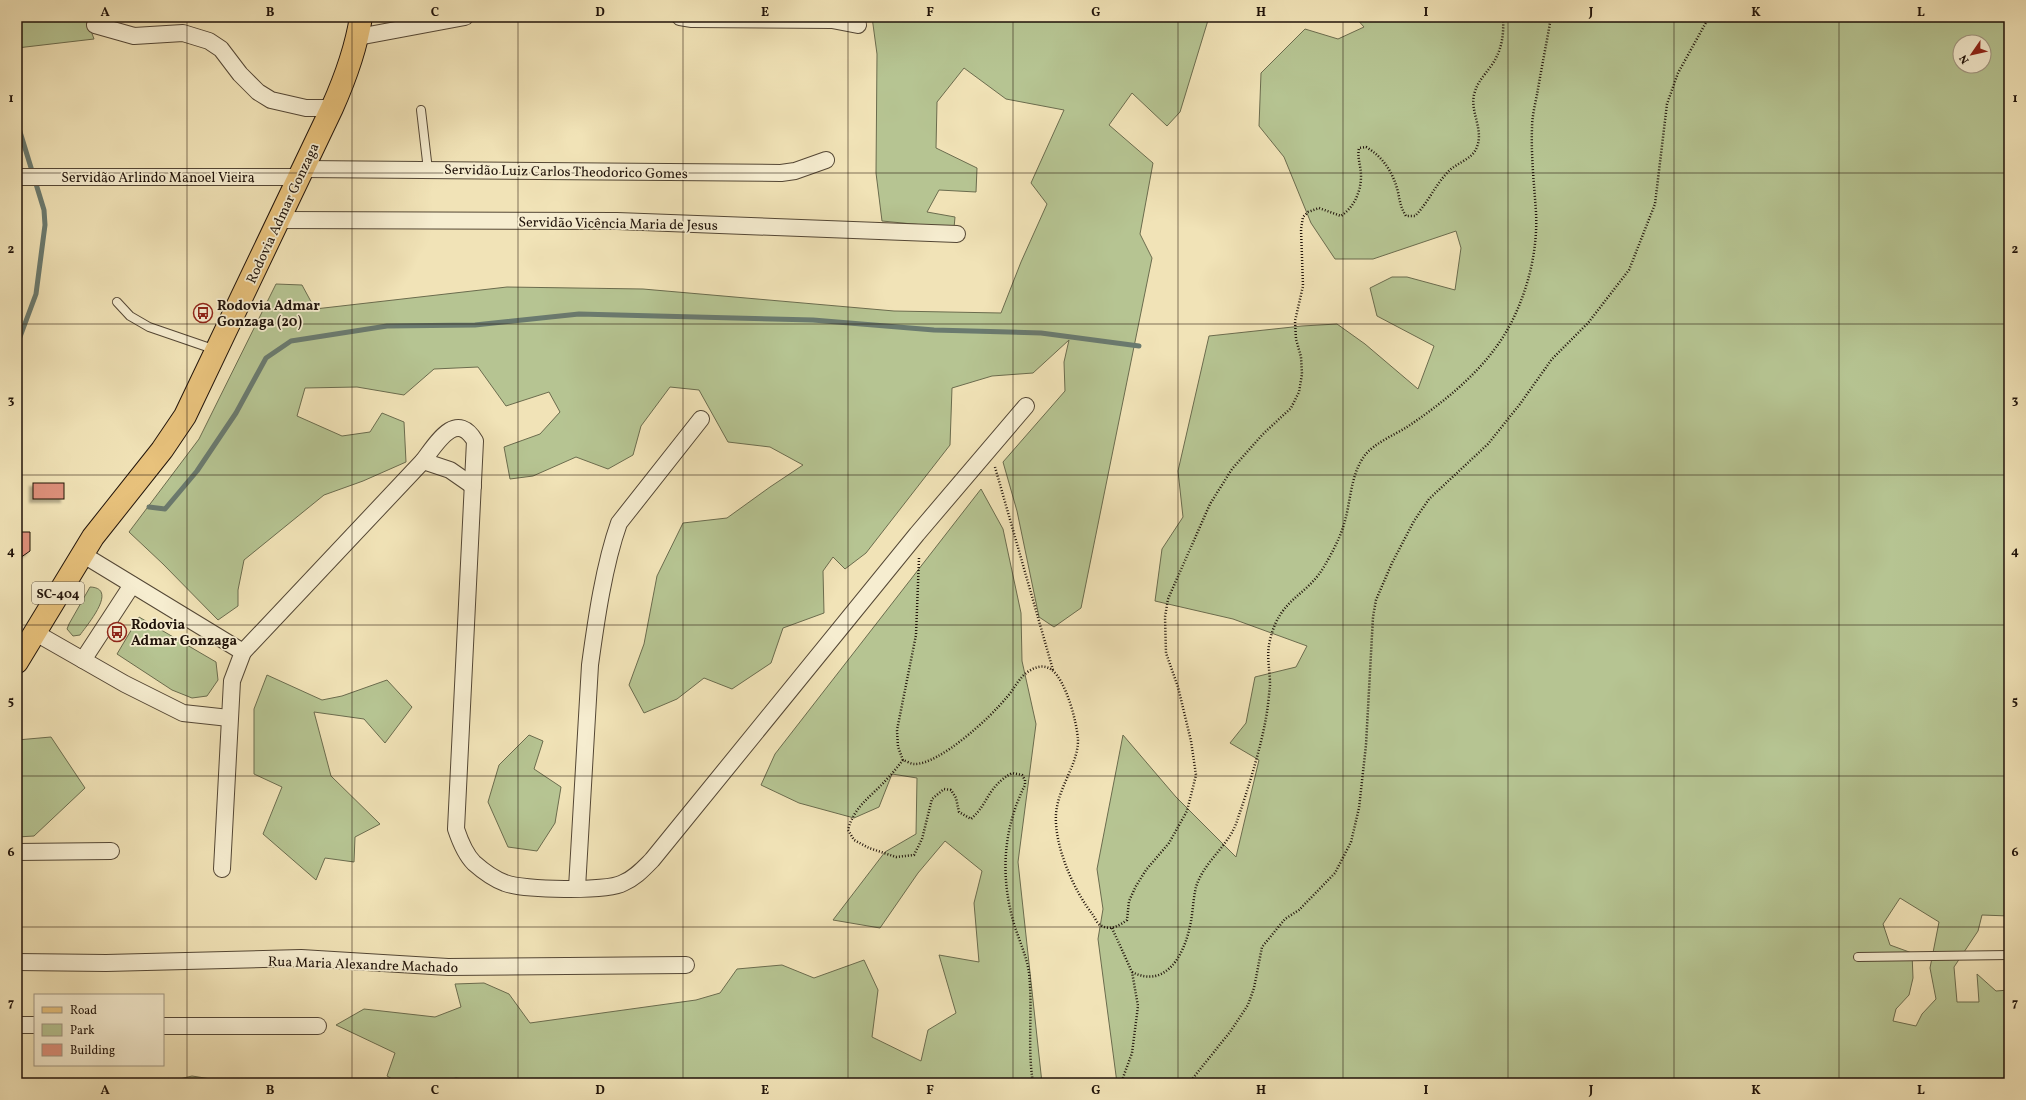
<svg xmlns="http://www.w3.org/2000/svg" width="2026" height="1100" viewBox="0 0 2026 1100" font-family="Vollkorn,serif">
	<style>
		.green { fill: #b6c492; stroke: #6b6c4e; fill-rule: evenodd }
		.lines { fill: none; stroke-linecap: round; stroke-linejoin: round }
		.stream { stroke: #6a7a6f; stroke-width: 5 }
		.building { fill: #de917c; stroke: #20130a; filter: url(#shadow) }
		.lane-casing { stroke: #544735; stroke-width: 10 }
		.street-casing { stroke: #544735; stroke-width: 18 }
		.primary-casing { stroke: #20130a; stroke-width: 24 }
		.path { stroke: #20130a; stroke-width: 2.5; stroke-dasharray: 1 2; stroke-linecap: butt }
		.lane { stroke: #f6edd0; stroke-width: 8 }
		.street { stroke: #f6edd0; stroke-width: 16 }
		.primary { stroke: #e8c27c; stroke-width: 22 }
		.grid { fill: none; stroke: #20130a; stroke-width: 1; stroke-opacity: 0.55 }
		.labels { text-anchor: middle; stroke-width: 3.5; stroke-linejoin: round; paint-order: stroke }
		.shield { fill: #f6edd0; stroke: #605445; stroke-width: 1 }
		.shield-label { font-size: 13px; font-weight: bold; fill: #20130a }
		.street-label { font-size: 14px; fill: #20130a; stroke: #f6edd0 }
		.poi-label { font-size: 14px; font-weight: bold; fill: #20130a; stroke: #f6edd0; text-anchor: start }
		.neatline { fill: none; stroke: #20130a; stroke-width: 1.5 }
		.grid-label { font-size: 13px; text-anchor: middle; font-weight: bold; fill: #20130a }
	</style>
	<defs>
		<filter id="shadow"><feDropShadow dx="-3.5" dy="3.5" stdDeviation="1" flood-color="#0004"/></filter>
	</defs>
	<rect width="100%" height="100%" fill="#f1e3b7"/>
	<filter id="stains"><feTurbulence type="fractalNoise" baseFrequency=".005" numOctaves="4"/><feColorMatrix values="0 0 0 0 .2 0 0 0 0 .09 0 0 0 0 .02 0 0 0 .5 -.17"/></filter>
	<radialGradient id="worn" r=".72"><stop offset=".6" stop-color="#630" stop-opacity="0"/><stop offset="1" stop-color="#630" stop-opacity=".3"/></radialGradient>
	<g class="green">
		<path d="M17 17H86L94 39 17 48Z"/>
		<path d="M872 17H1209L1180 112 1167 126 1132 93 1109 125 1153 163 1140 234 1152 258 1081 608 1054 627 1039 617 1017 511 1003 462 1065 391 1064 362 1069 340 1033 373 992 376 952 388 950 445 866 553 845 569 833 557 823 571 824 613 783 628 771 663 732 689 704 678 677 699 644 713 629 685 644 644 657 576 683 523 727 518 770 487 803 465 770 447 728 442 699 390 670 387 641 426 633 455 608 469 576 457 533 476 510 479 504 447 540 434 560 412 549 392 506 406 478 367 434 369 404 395 357 387 305 388 297 416 342 436 370 432 382 413 404 422 406 462 363 481 324 495 244 560 238 590V606L218 620 163 564 129 532 199 439 276 284 302 285 315 309 507 287 643 289 894 311 1001 313 1021 262 1047 204 1031 183 1064 110 1006 99 964 68 937 102 936 148 977 168 976 192 939 190 927 212 955 217 954 228 882 221 876 173 877 54Z"/>
		<path d="M1355 17H2009V916L1982 915 1978 931 1954 967 1957 1002H1979L1977 974 1996 991 2009 990V1083H1117L1098 939 1103 909 1097 869 1123 735 1176 797 1236 857 1259 760 1230 743 1246 723 1255 677 1296 667 1307 646 1233 619 1155 601 1162 549 1183 517 1178 471 1209 336 1302 326 1337 324 1365 344 1418 389 1434 346 1377 316 1370 288 1392 277H1407L1455 290 1461 248 1456 231 1373 259H1335L1311 223 1284 157 1259 126 1261 73 1305 29 1338 39 1364 27ZM1960 42H1984V66H1960ZM1900 898 1939 922 1930 968 1936 999 1922 1014 1916 1026 1893 1021 1896 1009 1909 995 1913 978 1912 953 1890 945 1883 924Z"/>
		<path d="M981 489 1003 529 1021 613 1022 661 1036 724 1018 862 1042 1083H499L456 1078 433 1083H399L387 1076 395 1053 336 1025 364 1009 435 1017 461 1007 455 984 484 983 509 994 530 1023 696 1000 720 993 737 969 782 965 814 978 864 960 878 990 872 1037 921 1061 928 1030 956 1013 939 955 979 962 974 903 982 871 945 841 918 873 880 928 833 920 885 852 916 834 917 778 892 774 879 807 854 818 799 803 761 785 775 754Z"/>
		<path d="M90 587C119 588 87 625 80 635L73 636 67 629 69 624Z"/>
		<path d="M139 617 216 662 218 680 207 696 192 698 172 690 117 654Z"/>
		<path d="M267 675 322 700 342 696 387 680 412 707 385 743 364 719 314 712 331 776 380 824 355 837 354 862 325 858 316 880 263 834 282 787 254 774V709Z"/>
		<path d="M529 735 543 741 534 769 561 787 555 823 537 851 508 847 488 802 499 765Z"/>
		<path d="M51 737 85 788 34 836 17 837V740Z"/>
		<path d="M192 1076 236 1083H163Z"/>
	</g>
	<g class="lines">
		<g class="stream">
			<path d="M17 122 44 210 45 225 36 294 17 345"/>
			<path d="M149 507 165 509 197 471 236 413 266 358 291 341 387 326 475 325 579 314 813 320 934 330 1041 333 1139 346"/>
		</g>
	</g>
	<g class="building">
		<rect x="33" y="483" width="31" height="16"/>
		<path d="M17 532H30V551L17 560Z"/>
	</g>
	<g class="lines">
		<defs>
			<g id="lane">
				<path d="M421 110 428 170"/>
				<path d="M117 302 130 316 149 327 216 350"/>
				<path d="M1858 957 2009 955"/>
			</g>
			<g id="street">
				<path d="M680 17 692 19 832 20 858 25"/>
				<path d="M95 25 134 36 183 33 209 41 221 49 240 74 258 92 271 100 306 108H332"/>
				<path d="M358 37 465 17"/>
				<path d="M303 169 781 173 795 171 826 160"/>
				<path d="M17 177H299"/>
				<path d="M279 220 617 221 957 234"/>
				<path d="M423 461 450 470 473 486"/>
				<path d="M82 554 243 652"/>
				<path d="M34 632 125 684 183 713 229 718"/>
				<path d="M83 660 132 585"/>
				<path d="M17 852 111 851"/>
				<path d="M222 869 232 681 243 652 423 461C436 444 456 409 475 441L456 829C460 841 465 854 474 863 483 871 494 879 505 883 522 890 607 892 623 883 635 878 643 869 652 860L917 534 1026 406"/>
				<path d="M577 888 590 665C596 621 604 565 619 523L701 419"/>
				<path d="M17 962 106 963 301 958 448 967 686 965"/>
				<path d="M17 1025H35"/>
				<path d="M163 1026H318"/>
			</g>
			<path id="primary" d="M17 662 93 537 162 450 185 416 332 108C345 79 356 49 361 17"/>
		</defs>
		<use href="#lane" class="lane-casing"/>
		<use href="#street" class="street-casing"/>
		<use href="#primary" class="primary-casing"/>
		<g class="path">
			<path d="M995 467 1053 670"/>
			<path d="M919 558 916 635 897 730 898 747 903 760C906 761 911 764 914 764 939 765 991 717 1006 698 1013 691 1017 681 1025 674 1032 668 1043 663 1052 670 1066 681 1077 722 1078 740 1078 765 1058 787 1056 814 1054 846 1074 891 1093 915 1095 918 1097 923 1100 925 1110 931 1119 926 1127 920L1129 901 1136 886 1146 870 1169 843 1187 811 1196 775 1191 741 1178 687 1166 653 1165 617 1168 599 1210 504 1232 469 1263 434 1291 408 1299 392 1302 374 1301 357 1296 339 1295 321 1303 286 1301 229 1303 217 1308 212 1319 208 1341 216C1354 207 1361 192 1361 176 1361 166 1357 158 1359 148L1366 147C1383 157 1393 172 1398 192 1400 202 1401 208 1406 216H1415C1428 203 1435 185 1448 172 1456 163 1471 160 1476 149 1485 131 1470 113 1474 95 1477 82 1484 76 1491 66 1502 51 1504 35 1503 17"/>
			<path d="M903 760C898 766 893 773 887 779 872 796 854 806 848 830L854 840 869 848 896 857 914 855 922 839 932 799 944 789 951 790 956 798 959 812 971 819C989 803 987 787 1012 773L1022 775 1025 780V785C1003 829 1000 876 1014 924 1019 940 1027 957 1029 973 1033 1010 1027 1046 1033 1083"/>
			<path d="M1112 928 1132 972 1138 1006 1132 1053 1121 1083"/>
			<path d="M1132 972C1166 989 1184 955 1190 926 1193 913 1193 899 1196 887 1204 861 1229 846 1237 821 1248 789 1260 751 1266 718 1268 707 1269 695 1270 685 1270 669 1266 656 1270 640 1280 597 1307 597 1325 565 1332 553 1340 538 1344 524 1351 502 1350 475 1365 455 1375 443 1394 435 1407 427 1447 400 1487 368 1510 325 1528 291 1538 250 1536 212 1534 183 1531 156 1532 128 1532 115 1536 101 1538 89 1542 65 1547 41 1551 17"/>
			<path d="M1189 1083 1230 1032 1248 1005 1254 988 1262 947 1285 919 1299 910 1335 873 1351 842 1359 808 1366 745 1373 617 1376 600 1392 563 1414 521 1429 499 1488 444 1520 404 1552 359 1588 323 1629 270 1655 204 1667 104 1678 73 1709 17"/>
		</g>
		<use href="#lane" class="lane"/>
		<use href="#street" class="street"/>
		<use href="#primary" class="primary"/>
	</g>
	<path class="grid" d="M187 17V1083M352 17V1083M518 17V1083M683 17V1083M848 17V1083M1013 17V1083M1178 17V1083M1343 17V1083M1508 17V1083M1674 17V1083M1839 17V1083M17 173H2009M17 324H2009M17 475H2009M17 625H2009M17 776H2009M17 927H2009"/>
	<defs>
		<symbol id="bus-ring" viewBox="-11 -11 22 22"><circle r="9.5" fill="#f6edd0" stroke="#8f2418" stroke-width="1.5"/><path d="M-5-6H5V4H4V6H2V4H-2V6H-4V4H-5ZM-3.5-4V0h7V-4ZM-3.5 1.2v1.5H-2V1.2ZM2 1.2v1.5H3.5V1.2Z" fill="#8f2418"/></symbol>
	</defs>
	<g fill-rule="evenodd">
		<use href="#bus-ring" x="192" y="302" width="22" height="22"/>
		<use href="#bus-ring" x="106" y="621" width="22" height="22"/>
	</g>
	<g class="labels">
		<rect class="shield" x="32" y="582" width="52" height="22" rx="3"/>
		<g class="shield-label">
			<text x="58" y="598">SC-404</text>
		</g>
		<g class="street-label">
			<text transform="translate(566 171) rotate(1)" y="5">Servidão Luiz Carlos Theodorico Gomes</text>
			<text x="158" y="182">Servidão Arlindo Manoel Vieira</text>
			<text transform="translate(282 213) rotate(-65)" y="5">Rodovia Admar Gonzaga</text>
			<text transform="translate(618 223) rotate(1)" y="5">Servidão Vicência Maria de Jesus</text>
			<text transform="translate(363 964) rotate(2)" y="5">Rua Maria Alexandre Machado</text>
		</g>
		<g class="poi-label">
			<text x="217" y="310">Rodovia Admar<tspan x="217" dy="16">Gonzaga (20)</tspan></text>
			<text x="131" y="629">Rodovia<tspan x="131" dy="16">Admar Gonzaga</tspan></text>
		</g>
	</g>
	<rect width="2026" height="1100" fill="none" stroke="#f1e3b7" stroke-width="44"/>
	<rect x="34" y="994" width="130" height="72" fill="#f6edd0" stroke="#a09681"/>
	<rect x="42" y="1007" width="20" height="6" fill="#e8c27c" stroke="#a09681"/>
	<text x="70" y="1014" font-size="12" fill="#20130a">Road</text>
	<rect x="42" y="1024" width="20" height="12" fill="#b6c492" stroke="#a09681"/>
	<text x="70" y="1034" font-size="12" fill="#20130a">Park</text>
	<rect x="42" y="1044" width="20" height="12" fill="#de917c" stroke="#a09681"/>
	<text x="70" y="1054" font-size="12" fill="#20130a">Building</text>
	<g transform="translate(1972 54) rotate(236)"><circle r="19" fill="#f6edd0" stroke="#a09681"/>
	<path d="M0-3L7 15L0 10L-7 15Z" fill="#8f2418"/>
	<text y="-6" font-size="11" font-weight="bold" text-anchor="middle" fill="#20130a">N</text>
	</g>
	<rect x="22" y="22" width="1982" height="1056" class="neatline"/>
	<g class="grid-label">
		<text x="105" y="16">A</text>
		<text x="270" y="16">B</text>
		<text x="435" y="16">C</text>
		<text x="600" y="16">D</text>
		<text x="765" y="16">E</text>
		<text x="930" y="16">F</text>
		<text x="1096" y="16">G</text>
		<text x="1261" y="16">H</text>
		<text x="1426" y="16">I</text>
		<text x="1591" y="16">J</text>
		<text x="1756" y="16">K</text>
		<text x="1921" y="16">L</text>
		<text x="11" y="102">1</text>
		<text x="2015" y="102">1</text>
		<text x="11" y="253">2</text>
		<text x="2015" y="253">2</text>
		<text x="11" y="404">3</text>
		<text x="2015" y="404">3</text>
		<text x="11" y="555">4</text>
		<text x="2015" y="555">4</text>
		<text x="11" y="705">5</text>
		<text x="2015" y="705">5</text>
		<text x="11" y="856">6</text>
		<text x="2015" y="856">6</text>
		<text x="11" y="1007">7</text>
		<text x="2015" y="1007">7</text>
		<text x="105" y="1094">A</text>
		<text x="270" y="1094">B</text>
		<text x="435" y="1094">C</text>
		<text x="600" y="1094">D</text>
		<text x="765" y="1094">E</text>
		<text x="930" y="1094">F</text>
		<text x="1096" y="1094">G</text>
		<text x="1261" y="1094">H</text>
		<text x="1426" y="1094">I</text>
		<text x="1591" y="1094">J</text>
		<text x="1756" y="1094">K</text>
		<text x="1921" y="1094">L</text>
	</g>
	<rect width="100%" height="100%" filter="url(#stains)"/>
	<rect width="100%" height="100%" fill="url(#worn)"/>
</svg>
